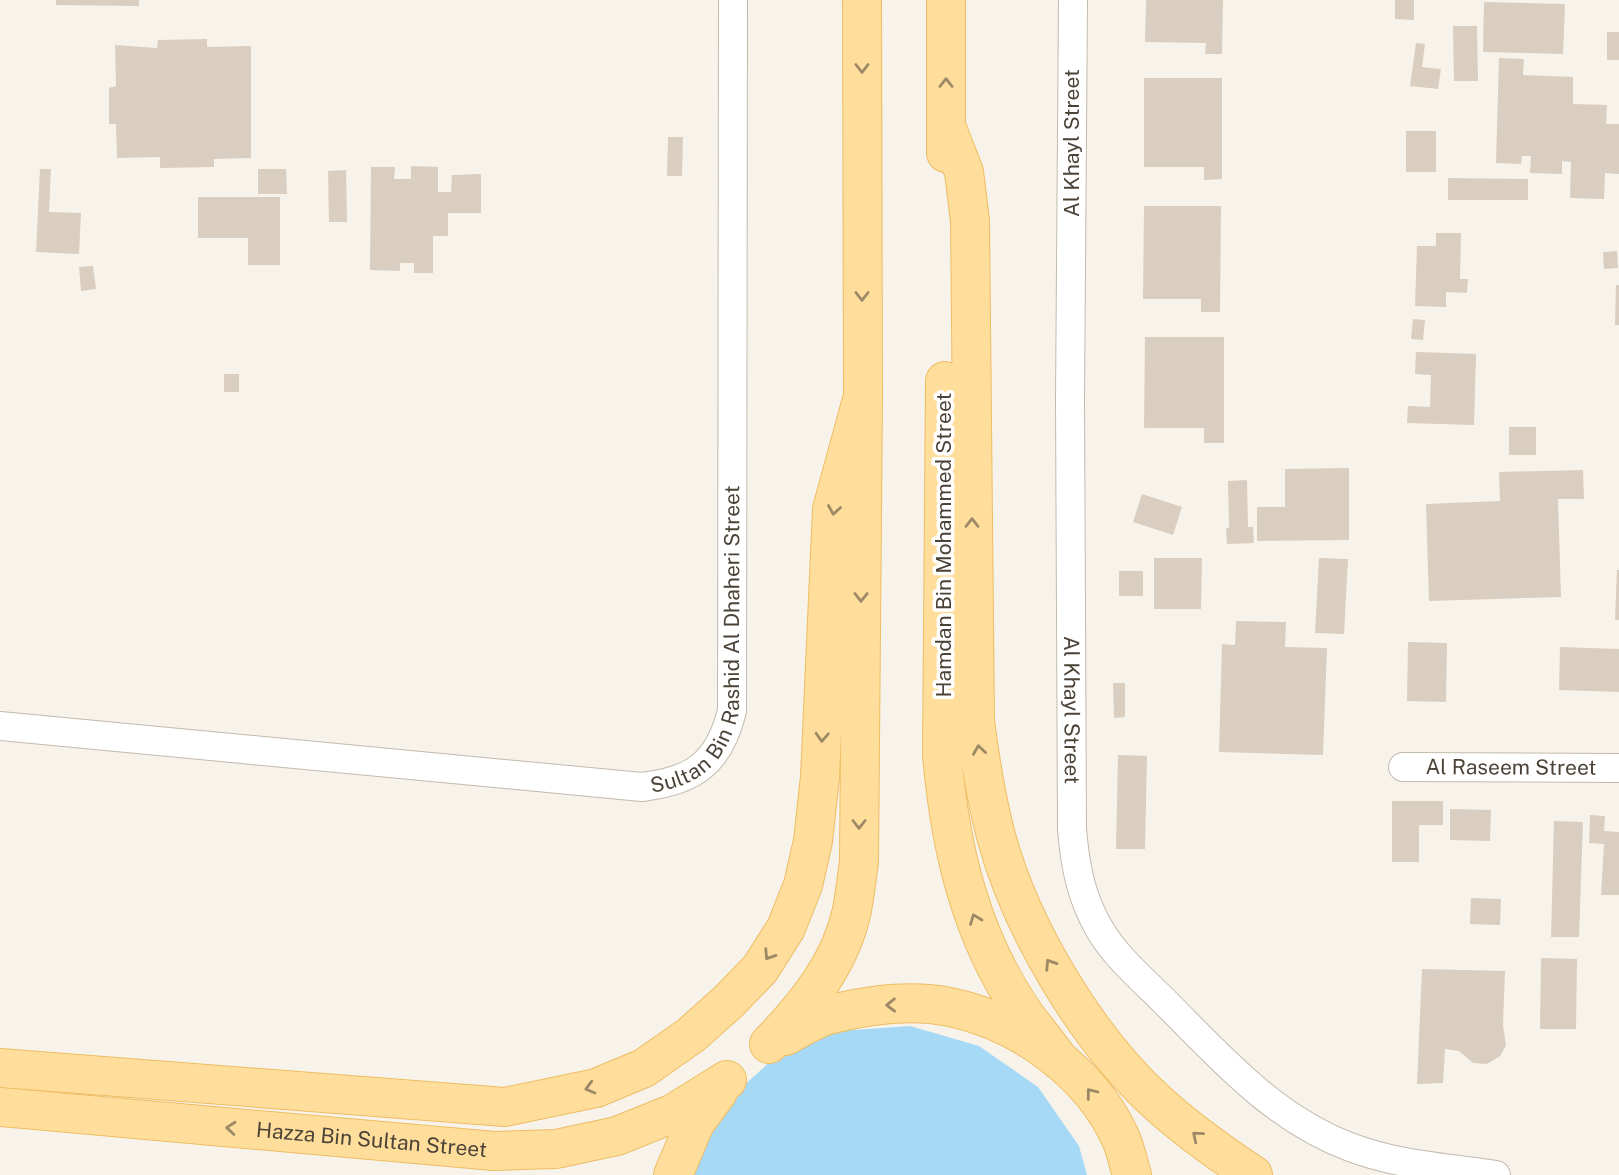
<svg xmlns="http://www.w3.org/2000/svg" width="1619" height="1175" viewBox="0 0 1619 1175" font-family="'Public Sans',sans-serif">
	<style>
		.water { fill: #a5d9f6 }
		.building { fill: #d9cec0 }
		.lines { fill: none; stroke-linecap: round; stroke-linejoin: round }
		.street-casing { stroke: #c3baad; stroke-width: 30 }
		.primary-casing { stroke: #edbd63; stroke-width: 40 }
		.street { stroke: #fff; stroke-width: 28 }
		.primary { stroke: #ffde9c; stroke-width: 38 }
		.oneway { stroke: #9d8965 }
		.labels { text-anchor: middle; stroke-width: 7; stroke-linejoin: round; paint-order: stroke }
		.street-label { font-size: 21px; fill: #4c4338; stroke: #fff }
	</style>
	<rect width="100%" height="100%" fill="#f7f3eb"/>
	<path class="water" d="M910 1026 979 1046 1038 1087 1079 1146 1087 1175H685L719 1108 773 1059 839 1031Z"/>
	<g class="building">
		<path d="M56 0H139V6L56 5Z"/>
		<path d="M1146 0H1223L1222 54H1205L1206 43 1145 42Z"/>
		<path d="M1395 0H1414V20L1395 19Z"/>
		<path d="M1484 2 1565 4 1563 54 1483 52Z"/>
		<path d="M1453 26H1477L1478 81H1454Z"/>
		<rect x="1607" y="32" width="12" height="28"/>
		<path d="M207 39V47L251 46V158L214 159V167L160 168V157L117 158 116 124H109V88L116 86 115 45 157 48 158 40Z"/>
		<path d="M1416 43 1425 44 1422 67 1441 69 1438 89 1410 86Z"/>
		<path d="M1499 58 1524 59 1523 75 1573 77V104L1607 105 1606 124H1619V174L1605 173 1604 199 1570 198 1571 162 1562 161V174L1530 173 1531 156H1522L1521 164 1496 163Z"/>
		<path d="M1144 78H1222V179L1204 180V167H1144Z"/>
		<rect x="1406" y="131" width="30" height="41"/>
		<path d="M668 137H683L682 176H667Z"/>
		<path d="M411 166 438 167V192H451L452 175 481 174V213H448V236H433V273H414V263H400V271L370 270 371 167H395L394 179H411Z"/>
		<path d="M40 169H51L49 212 81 213 79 254 36 252Z"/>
		<path d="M258 169H286L287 194H258Z"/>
		<path d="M346 170 347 222H329L328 171Z"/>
		<path d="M1448 178 1528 179V200H1448Z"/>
		<path d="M198 197H280V265H248V238H198Z"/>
		<path d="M1144 206H1221L1220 312H1201V299H1143Z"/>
		<path d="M1436 233H1461L1460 279H1468L1467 293 1446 292V307L1415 306 1417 246H1436Z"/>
		<path d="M1617 251 1618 268 1604 269 1603 252Z"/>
		<path d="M93 266 96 289 81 291 79 267Z"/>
		<path d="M1616 285H1619V325H1615Z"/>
		<path d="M1413 319 1425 320 1423 340 1411 339Z"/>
		<path d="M1145 337H1224V443H1204V428H1144Z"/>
		<path d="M1416 352 1476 354 1474 425 1407 423 1408 406 1430 407 1431 375 1415 374Z"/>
		<rect x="224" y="374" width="15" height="18"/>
		<rect x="1509" y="427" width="27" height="28"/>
		<path d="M1349 468V540L1257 541V507H1285V469Z"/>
		<path d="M1583 470 1584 499H1558L1561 597 1429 601 1426 504 1500 501 1499 472Z"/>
		<path d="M1247 480 1248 527H1253L1254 543 1227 544 1226 528H1229L1228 481Z"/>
		<path d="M1142 494 1182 507 1173 535 1133 522Z"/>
		<path d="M1154 558H1202L1201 609H1154Z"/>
		<path d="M1319 558 1348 559 1344 634 1315 633Z"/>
		<path d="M1617 570H1619V620H1615Z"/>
		<rect x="1119" y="571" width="24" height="25"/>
		<path d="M1236 621 1286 622 1285 647 1327 648 1323 755 1219 752 1222 644 1235 645Z"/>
		<path d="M1408 642 1447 643 1446 702 1407 701Z"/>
		<path d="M1560 647 1619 649V692L1559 690Z"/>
		<path d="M1113 683H1125V717L1114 718Z"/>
		<path d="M1118 755 1147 756 1145 849H1116Z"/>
		<path d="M1392 801H1443V825H1419V862H1392Z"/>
		<path d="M1450 809 1491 810 1490 841 1450 840Z"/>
		<path d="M1590 815 1605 816 1604 831 1619 832V895H1601L1604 844 1589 843Z"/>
		<path d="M1554 821 1583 822 1579 937H1551Z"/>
		<path d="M1471 898 1501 899 1500 925 1470 924Z"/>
		<path d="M1541 958 1577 959 1576 1029H1540Z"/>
		<path d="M1422 969 1505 971 1503 1025 1506 1046 1500 1056 1487 1064 1473 1063 1459 1051 1445 1049 1443 1083 1417 1084Z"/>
	</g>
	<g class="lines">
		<defs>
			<g id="street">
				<path id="s1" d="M1073 0 1070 400 1072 829C1075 866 1081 898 1100 930 1116 957 1142 979 1164 1001 1221 1058 1273 1118 1350 1147 1397 1165 1448 1168 1496 1175"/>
				<path id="s2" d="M0 726 642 787C694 781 719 763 732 711L733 0"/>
				<path id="s3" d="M1403 767 1619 768"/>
			</g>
			<g id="primary">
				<path d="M946 126 964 172 970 221 975 721C980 760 986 798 996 836 1021 929 1088 1041 1160 1105 1189 1131 1220 1153 1253 1175"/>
				<path d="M946 153V0"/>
				<path d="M945 381 942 754C950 849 971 939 1027 1018 1038 1032 1049 1046 1060 1061"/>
				<path d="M785 1036C799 1029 814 1019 828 1015 866 1005 911 999 950 1007 1021 1022 1091 1072 1121 1139 1126 1150 1128 1163 1132 1175"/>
				<path d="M769 1044C806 1006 841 963 852 910 855 894 857 877 859 861L863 396 862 0"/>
				<path d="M0 1068 505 1107 596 1088 644 1068 691 1035 728 1002 760 969 786 928 803 885 813 841 820 777 832 509 863 396"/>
				<path id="s4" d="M0 1107 494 1151 556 1149 617 1136 674 1113 727 1080"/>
				<path d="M673 1175 695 1123 718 1092"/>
			</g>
		</defs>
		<use href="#street" class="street-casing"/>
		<use href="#primary" class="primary-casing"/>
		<use href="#street" class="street"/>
		<use href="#primary" class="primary"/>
	</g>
	<defs><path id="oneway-chevron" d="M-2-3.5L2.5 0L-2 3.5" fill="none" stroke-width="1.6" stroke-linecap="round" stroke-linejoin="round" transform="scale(1.75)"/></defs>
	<g class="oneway">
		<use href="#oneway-chevron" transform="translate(862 68) rotate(90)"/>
		<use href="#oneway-chevron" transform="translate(946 83) rotate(-90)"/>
		<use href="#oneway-chevron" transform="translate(862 296) rotate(90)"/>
		<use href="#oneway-chevron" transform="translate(834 510) rotate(99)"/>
		<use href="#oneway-chevron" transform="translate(972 523) rotate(-90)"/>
		<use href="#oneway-chevron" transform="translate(861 597) rotate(90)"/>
		<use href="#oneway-chevron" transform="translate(822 737) rotate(93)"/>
		<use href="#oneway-chevron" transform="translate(979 750) rotate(-98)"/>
		<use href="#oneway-chevron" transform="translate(859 824) rotate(90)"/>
		<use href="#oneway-chevron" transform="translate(975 919) rotate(-111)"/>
		<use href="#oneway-chevron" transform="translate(769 955) rotate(123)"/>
		<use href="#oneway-chevron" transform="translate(1050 964) rotate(-123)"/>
		<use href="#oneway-chevron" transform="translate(891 1005) rotate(179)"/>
		<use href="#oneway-chevron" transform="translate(590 1088) rotate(165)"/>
		<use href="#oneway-chevron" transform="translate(1091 1093) rotate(-128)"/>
		<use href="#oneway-chevron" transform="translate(231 1128) rotate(-175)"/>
		<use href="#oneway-chevron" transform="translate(1197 1136) rotate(-140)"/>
	</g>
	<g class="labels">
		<g class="street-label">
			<text transform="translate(1072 143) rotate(-90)" y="7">Al Khayl Street</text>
			<text transform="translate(944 545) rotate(-90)" y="7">Hamdan Bin Mohammed Street</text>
			<text dy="7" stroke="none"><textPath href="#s2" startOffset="826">Sultan Bin Rashid Al Dhaheri Street</textPath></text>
			<text dy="7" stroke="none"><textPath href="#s1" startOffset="710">Al Khayl Street</textPath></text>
			<text dy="7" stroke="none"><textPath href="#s3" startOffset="108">Al Raseem Street</textPath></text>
			<text dy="7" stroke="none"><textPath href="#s4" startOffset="373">Hazza Bin Sultan Street</textPath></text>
		</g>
	</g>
</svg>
